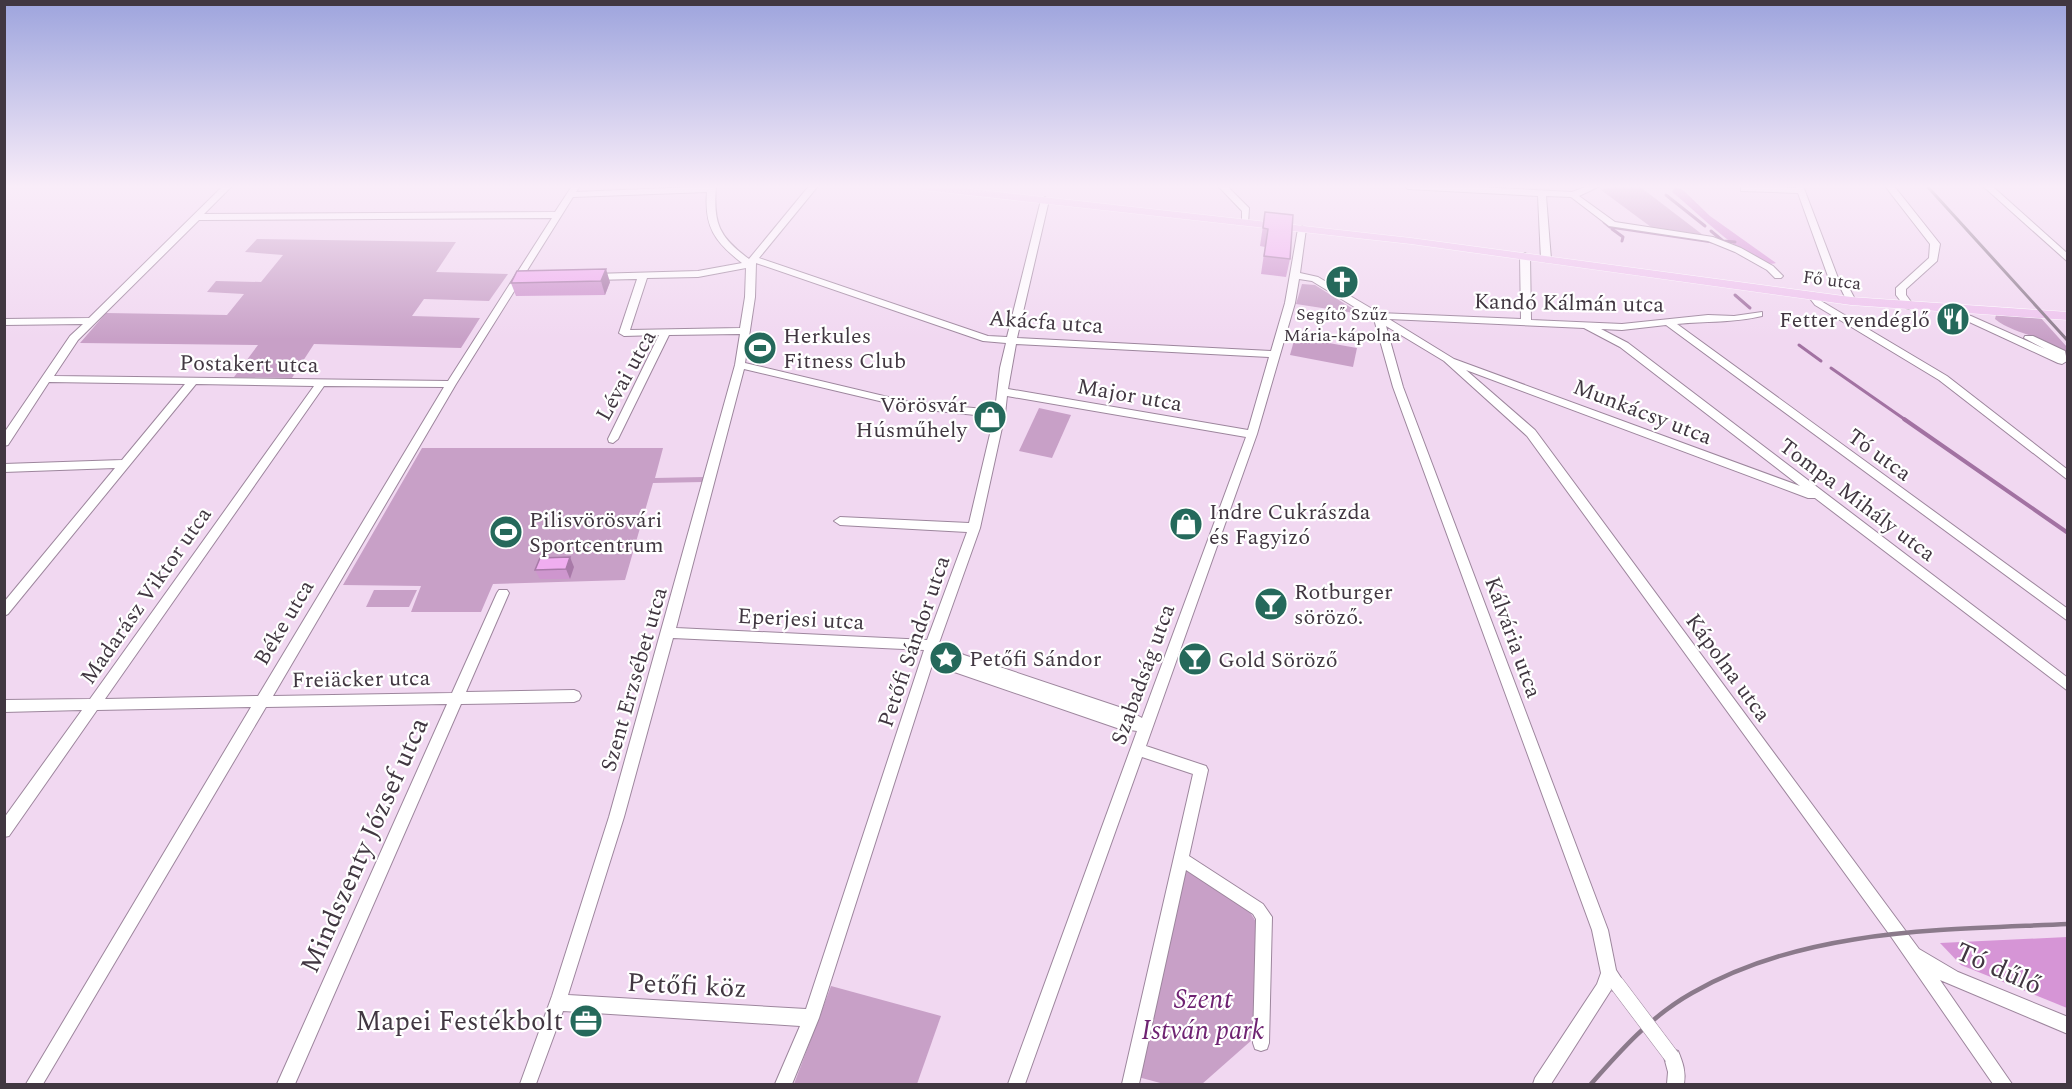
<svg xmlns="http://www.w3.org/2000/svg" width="2072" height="1089" viewBox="0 0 2072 1089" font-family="Spectral,serif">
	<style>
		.green { fill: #c8a0c7 }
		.forest { fill: #d695d6 }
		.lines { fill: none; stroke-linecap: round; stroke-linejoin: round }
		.stream-far1 { stroke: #a272a2; stroke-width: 3 }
		.stream { stroke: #a272a2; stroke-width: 4 }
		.minor-casing { stroke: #9d869d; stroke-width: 2 }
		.major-casing { stroke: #fff; stroke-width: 1 }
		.minor { fill: #fff; fill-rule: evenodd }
		.major { fill: #eec4ee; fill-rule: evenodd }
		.rail-far1 { stroke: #8b7a8b; stroke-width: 3 }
		.rail { stroke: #8b7a8b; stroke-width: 4.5 }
		.minor-bridge-casing { stroke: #9d869d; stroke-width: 16; stroke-linecap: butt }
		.minor-bridge { stroke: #fff; stroke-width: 15 }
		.wall { fill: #ce96ce }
		.shaded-wall { fill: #a87aa8 }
		.building { fill: #f0aef0; stroke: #a87aa8; stroke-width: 1.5 }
		.labels { text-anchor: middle; stroke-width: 4.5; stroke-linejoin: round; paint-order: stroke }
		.far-street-label { font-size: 18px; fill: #413741; stroke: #fff }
		.far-poi-label { font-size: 18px; fill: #413741; stroke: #fff }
		.street-label { font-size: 22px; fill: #413741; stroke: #fff }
		.poi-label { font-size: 22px; fill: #413741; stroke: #fff; text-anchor: start }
		.near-street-label { font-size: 27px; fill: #413741; stroke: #fff }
		.near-park-label { font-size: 27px; font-style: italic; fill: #6f2372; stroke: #fff }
		.near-poi-label { font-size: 27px; fill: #413741; stroke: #fff; text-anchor: end }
	</style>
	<rect width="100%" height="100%" fill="#f1d8f1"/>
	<g class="green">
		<path d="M1614 186H1639L1703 235 1651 227 1601 190Z"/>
		<path d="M257 239 456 242 436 272 508 274 489 301 424 299 412 316 480 318 461 348 314 344 292 378 234 377 258 345 80 343 106 313 227 315 244 294 207 292 216 281 261 282 283 255 245 252Z"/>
		<path d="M1302 284 1315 285 1361 314 1296 304Z"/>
		<path d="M1996 315 2040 317 2067 347V356C2048 335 2016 336 1995 319Z"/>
		<path d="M1295 337 1357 348 1353 367 1290 355Z"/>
		<path d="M1039 408 1071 415 1052 458 1019 451Z"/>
		<path d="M422 448H663L655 478 704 477 703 482 653 483 625 580 493 584 481 612H411L421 586 343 585Z"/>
		<path d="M374 590H417L409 607H366Z"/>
		<path d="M1183 868 1250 912 1256 922 1253 1039 1202 1084H1164L1138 1077Z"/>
		<path d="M831 986 941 1016 917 1084H794Z"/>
	</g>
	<g class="forest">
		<path d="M1675 187 1683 190 1710 216 1776 263C1754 271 1691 206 1672 192Z"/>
		<path d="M2067 937V1008L1961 965 1940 943Z"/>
	</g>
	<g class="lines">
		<g class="stream-far1">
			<path d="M1666 195 1705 226"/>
			<path d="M1604 222 1610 227 1713 242"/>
			<path d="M1612 229 1623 237 1622 241"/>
			<path d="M1711 231 1723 241 1735 242"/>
			<path d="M1735 295 1750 308"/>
			<path d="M1799 345 1821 361"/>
			<path d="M1831 368 1907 421"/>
		</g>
		<path class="stream" d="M1904 419 2068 533"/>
		<defs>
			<g id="minor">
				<path d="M223 186H232L204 214 555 212 572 186H580L576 192 716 186C713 224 719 237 749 259L809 186H818L759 258 988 336 1007 337 1041 200 1045 197 1049 200 1017 338 1271 351 1285 303 1298 229 1302 226 1306 229 1300 273 1318 277 1379 313 1521 319 1520 256 1525 253 1530 256 1531 320 1622 324 1708 315 1734 316 1762 312V316C1734 323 1706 321 1677 324L2068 609V621L1666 325 1622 330 1601 329 1628 343 2068 678V691L1815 498H1808L1466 370 1535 430 1919 949 1958 972 2068 1017V1034L1940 980 2012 1084H1993L1892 938 1527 436 1444 361 1386 326 1403 387 1608 930 1616 970 1625 984 1623 990 1617 992 1611 990 1551 1084H1533L1535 1078 1597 984 1601 973 1592 930 1393 387 1374 319 1312 281 1299 279 1295 303 1257 434 1146 746 1206 766 1208 770 1189 856 1263 904 1272 917 1269 1043 1267 1049 1261 1051 1255 1049 1253 1043 1256 919 1253 914 1186 870 1139 1084H1122L1193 774 1142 757 1025 1084H1008L1137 731 1117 728 934 665 933 662 819 1018 792 1084H775L800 1026 563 1011 536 1084H520L552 996 609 817 735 365 740 334 669 335 618 439 613 443 609 442 608 439 659 335 624 336 619 333 637 279 593 280 588 277 593 274 698 271 742 263C715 242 704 227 707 192L573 197 456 384 273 696 452 693 497 593 499 590H507L509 593 466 692 574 690 579 692 581 696 579 700 574 702 461 704 295 1084H277L447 704 266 707 43 1084H26L251 707 97 710 9 836 4 837V818L82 710 4 712V700L90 699 314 386 196 384 8 614 4 616V602L115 468 4 472V464L122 460 185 384 49 382 8 445 4 446V433L70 336 83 324 4 325V319L89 318ZM552 218 448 381 54 376 78 340 199 220ZM756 263 983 341 1006 343 1000 368 995 410 909 402 745 363 755 297ZM746 268 745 297 740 328 630 330 647 278 698 277ZM1389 319 1584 328 1620 347 1800 486 1454 359ZM1016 344 1269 357 1248 430 1008 389ZM744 369 909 408 994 417 969 523 840 517 834 521 840 525 967 532 927 640 676 628ZM324 386 444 387 258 696 105 699ZM1007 396 1246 437 1142 718 1128 710 964 655 939 643 980 528 1005 414ZM673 638 924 650 806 1009 568 995 624 817Z"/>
				<path d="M1218 186H1227L1249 208 1248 224H1242V211Z"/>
				<path d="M1404 186H1459L1572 192 1588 186H1600L1579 196 1615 222 1713 237 1741 248 1773 266 1783 276 1781 278H1775L1767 270 1735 252 1708 241 1609 226 1571 197 1546 196 1551 259 1546 262 1541 259 1538 196 1408 189Z"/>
				<path d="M1744 186 1796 188 1795 186H1803L1838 278 1848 286 1856 301 1854 303H1848L1841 289 1829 279 1798 193 1741 191V187Z"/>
				<path d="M1885 186H1894L1940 244 1937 261 1906 289V295L1914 306 1909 309 1906 308 1896 295V288L1929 258 1930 244Z"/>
				<path d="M1992 186 2068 254V262L1984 187Z"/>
				<path d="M1813 293 1816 294 1821 301 1947 376 2068 470V480L1939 380 1815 305 1808 296Z"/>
				<path d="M1952 312 1971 316 2045 349 2024 338 2025 336H2033L2065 351 2067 361 2062 364 2058 363 1965 320 1949 317 1947 315Z"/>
				<path d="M1672 1049 1678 1051C1683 1063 1686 1072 1684 1084H1667L1668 1072 1664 1057 1666 1051Z"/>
			</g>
			<path id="major" d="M908 186H944L1411 238 1851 297 2068 312V320L1851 305 1411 244 913 189Z"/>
		</defs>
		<use href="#minor" class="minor-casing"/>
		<use href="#major" class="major-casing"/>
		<use href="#minor" class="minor"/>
		<use href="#major" class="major"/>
		<path class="rail-far1" d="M1927 186 2068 341"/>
		<path class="rail" d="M1591 1084C1621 1050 1651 1016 1692 993 1805 928 1941 930 2068 924"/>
		<defs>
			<path id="minor-bridge" d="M1617 984 1672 1057"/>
		</defs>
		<use href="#minor-bridge" class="minor-bridge-casing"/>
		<use href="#minor-bridge" class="minor-bridge"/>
	</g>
	<g class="wall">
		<path d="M1265 212 1290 259 1286 277 1261 274 1265 247 1260 246Z"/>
		<path d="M517 271 610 282 605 295 516 296 511 283Z"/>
		<path d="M574 567 570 579H540L535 570Z"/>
	</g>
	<g class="shaded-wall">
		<path d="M606 269 610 282 605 295 601 281Z"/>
		<path d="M570 557 574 567 570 579 566 569Z"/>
	</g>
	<g class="building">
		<path d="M1265 212 1293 215 1290 259 1264 256 1268 229 1263 228Z"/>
		<path d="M606 269 601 281 511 283 517 271Z"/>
		<path d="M570 557 566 569 535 570 540 558Z"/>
	</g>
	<linearGradient id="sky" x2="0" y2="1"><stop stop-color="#9da4dd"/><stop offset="0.55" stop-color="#f9edf9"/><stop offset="1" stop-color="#f9edf9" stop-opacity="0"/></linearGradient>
	<rect width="2072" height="339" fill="url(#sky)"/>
	<defs>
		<symbol id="church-disc" viewBox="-11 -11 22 22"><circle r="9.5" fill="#25695b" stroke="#fff"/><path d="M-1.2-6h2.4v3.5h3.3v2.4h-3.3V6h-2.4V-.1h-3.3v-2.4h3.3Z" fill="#fff"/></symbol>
		<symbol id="restaurant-disc" viewBox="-11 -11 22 22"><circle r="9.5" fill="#25695b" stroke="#fff"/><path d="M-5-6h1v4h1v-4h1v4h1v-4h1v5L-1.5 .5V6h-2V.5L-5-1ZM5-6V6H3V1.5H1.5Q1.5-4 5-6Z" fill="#fff"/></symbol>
		<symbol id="stadium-disc" viewBox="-11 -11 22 22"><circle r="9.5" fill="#25695b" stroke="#fff"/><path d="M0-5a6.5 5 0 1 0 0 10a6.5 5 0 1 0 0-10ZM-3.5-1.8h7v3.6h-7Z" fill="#fff"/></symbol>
		<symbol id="shop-disc" viewBox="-11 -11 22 22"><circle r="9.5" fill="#25695b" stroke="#fff"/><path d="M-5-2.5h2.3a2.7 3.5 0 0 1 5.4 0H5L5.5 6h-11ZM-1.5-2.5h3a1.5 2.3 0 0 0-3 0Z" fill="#fff"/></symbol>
		<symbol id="bar-disc" viewBox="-11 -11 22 22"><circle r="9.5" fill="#25695b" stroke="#fff"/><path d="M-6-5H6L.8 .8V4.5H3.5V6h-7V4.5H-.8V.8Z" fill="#fff"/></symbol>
		<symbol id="sight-disc" viewBox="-11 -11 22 22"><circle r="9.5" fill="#25695b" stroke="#fff"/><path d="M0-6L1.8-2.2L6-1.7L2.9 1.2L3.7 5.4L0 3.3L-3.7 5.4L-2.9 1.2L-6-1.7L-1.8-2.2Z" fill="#fff"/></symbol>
		<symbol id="office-disc" viewBox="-11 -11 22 22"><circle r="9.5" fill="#25695b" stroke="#fff"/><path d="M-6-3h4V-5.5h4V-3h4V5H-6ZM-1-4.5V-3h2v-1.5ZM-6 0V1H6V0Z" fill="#fff"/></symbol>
	</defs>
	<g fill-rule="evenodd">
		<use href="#church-disc" x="1323" y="263" width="38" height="38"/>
		<use href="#restaurant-disc" x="1934" y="300" width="38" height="38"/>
		<use href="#stadium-disc" x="741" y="329" width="38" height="38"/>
		<use href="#shop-disc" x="971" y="398" width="38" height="38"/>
		<use href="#shop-disc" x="1167" y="505" width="38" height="38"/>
		<use href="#stadium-disc" x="487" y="513" width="38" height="38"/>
		<use href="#bar-disc" x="1252" y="585" width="38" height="38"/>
		<use href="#sight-disc" x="927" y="639" width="38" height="38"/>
		<use href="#bar-disc" x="1176" y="640" width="38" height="38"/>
		<use href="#office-disc" x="567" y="1002" width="38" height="38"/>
	</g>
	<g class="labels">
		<g class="far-street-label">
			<text transform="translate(1832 280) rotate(7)" y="6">Fő utca</text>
		</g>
		<g class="far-poi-label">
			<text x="1342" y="320">Segítő Szűz<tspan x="1342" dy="21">Mária-kápolna</tspan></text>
		</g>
		<g class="street-label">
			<text transform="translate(1569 302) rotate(1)" y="8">Kandó Kálmán utca</text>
			<text transform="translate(1046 321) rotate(4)" y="8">Akácfa utca</text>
			<text transform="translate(249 363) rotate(1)" y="8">Postakert utca</text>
			<text transform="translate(625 375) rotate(-61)" y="8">Lévai utca</text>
			<text transform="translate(1130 394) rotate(10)" y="8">Major utca</text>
			<text transform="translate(1643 411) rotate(21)" y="8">Munkácsy utca</text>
			<text transform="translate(1880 454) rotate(36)" y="8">Tó utca</text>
			<text transform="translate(1858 499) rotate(37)" y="8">Tompa Mihály utca</text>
			<text transform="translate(145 595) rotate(-55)" y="8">Madarász Viktor utca</text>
			<text transform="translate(801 618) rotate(3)" y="8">Eperjesi utca</text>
			<text transform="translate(283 622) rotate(-59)" y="8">Béke utca</text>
			<text transform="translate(1514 637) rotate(70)" y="8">Kálvária utca</text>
			<text transform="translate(913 641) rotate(-71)" y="8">Petőfi Sándor utca</text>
			<text transform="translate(1729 667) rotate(54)" y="8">Kápolna utca</text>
			<text transform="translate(1142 674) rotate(-70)" y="8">Szabadság utca</text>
			<text transform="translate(361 678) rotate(-1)" y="8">Freiäcker utca</text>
			<text transform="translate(633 679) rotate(-74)" y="8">Szent Erzsébet utca</text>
		</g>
		<g class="poi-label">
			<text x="1930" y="327" text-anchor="end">Fetter vendéglő</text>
			<text x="783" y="343">Herkules<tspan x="783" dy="25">Fitness Club</tspan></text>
			<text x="967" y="412" text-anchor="end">Vörösvár<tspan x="967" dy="25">Húsműhely</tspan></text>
			<text x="1209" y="519">Indre Cukrászda<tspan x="1209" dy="25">és Fagyizó</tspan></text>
			<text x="529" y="527">Pilisvörösvári<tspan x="529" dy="25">Sportcentrum</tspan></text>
			<text x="1294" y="599">Rotburger<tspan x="1294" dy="25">söröző.</tspan></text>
			<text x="969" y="666">Petőfi Sándor</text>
			<text x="1218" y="667">Gold Söröző</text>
		</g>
		<g class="near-street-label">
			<text transform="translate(364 845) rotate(-66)" y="9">Mindszenty József utca</text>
			<text transform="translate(1999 968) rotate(24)" y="9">Tó dűlő</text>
			<text transform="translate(687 985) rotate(3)" y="9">Petőfi köz</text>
		</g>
		<g class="near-park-label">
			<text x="1203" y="1008">Szent<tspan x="1203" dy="31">István park</tspan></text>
		</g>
		<g class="near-poi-label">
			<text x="563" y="1030">Mapei Festékbolt</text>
		</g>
	</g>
	<rect width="2072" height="1089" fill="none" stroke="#413741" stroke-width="12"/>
</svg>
